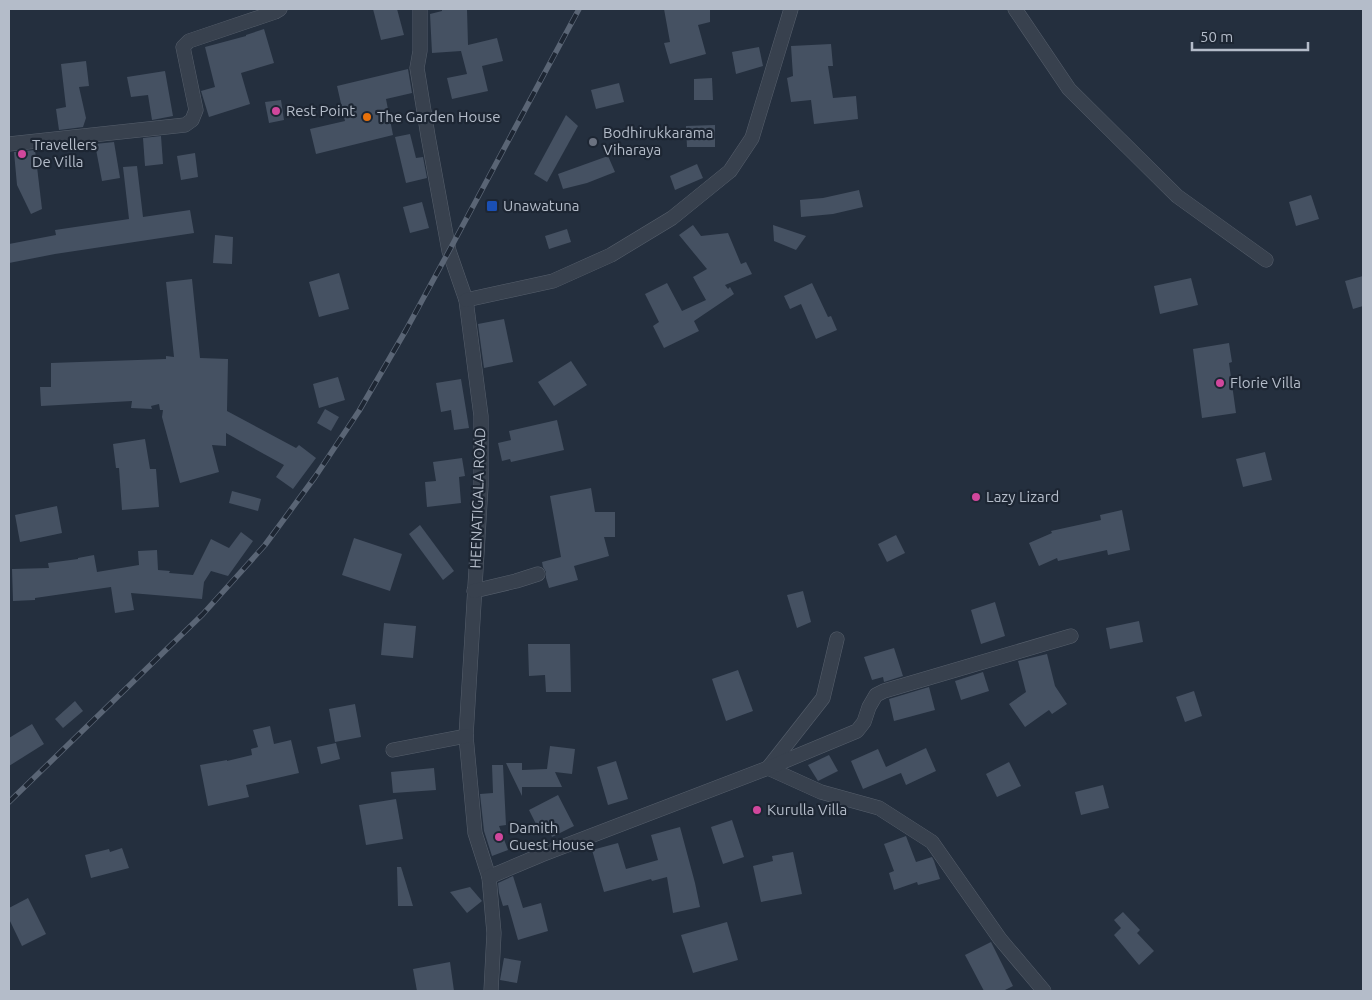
<svg xmlns="http://www.w3.org/2000/svg" width="1372" height="1000" viewBox="0 0 1372 1000" font-family="Ubuntu,sans-serif">
	<style>
		.building { fill: #455162 }
		.lines { fill: none; stroke-linecap: round; stroke-linejoin: round }
		.minor-casing { stroke: #565f6c; stroke-width: 15 }
		.minor { stroke: #38414e; stroke-width: 14 }
		.rail-casing { stroke: #5a6575; stroke-width: 5.5 }
		.rail { stroke: #1d2633; stroke-width: 4; stroke-dasharray: 11; stroke-linecap: butt }
		.hotel-dot { fill: #d1479c; stroke: #1d2633; stroke-width: 2 }
		.food-dot { fill: #e8710a; stroke: #1d2633; stroke-width: 2 }
		.worship-dot { fill: #6b7280; stroke: #1d2633; stroke-width: 2 }
		.transit-dot { fill: #1a4fb4; stroke: #1d2633; stroke-width: 2 }
		.labels { text-anchor: middle; stroke-width: 4.5; stroke-linejoin: round; paint-order: stroke }
		.poi-label { font-size: 15px; fill: #b4bcc9; stroke: #1d2633; text-anchor: start }
		.street-label { font-size: 15px; fill: #b4bcc9; stroke: #1d2633 }
	</style>
	<rect width="100%" height="100%" fill="#242f3e"/>
	<g class="building">
		<path d="M373 9H397L404 35 381 40Z"/>
		<path d="M442 9H467L468 45 497 38 503 61 482 66 488 91 452 99 447 78 467 74 461 51 432 53 430 14 442 11Z"/>
		<path d="M664 9H710V22L698 25 706 54 670 64 664 43 670 42Z"/>
		<path d="M264 29 274 63 241 73 250 104 209 117 201 91 215 87 205 47 246 36V35Z"/>
		<path d="M831 44 833 66H828L833 98 856 96 858 119 814 124 811 100 791 102 787 78 793 76 791 46Z"/>
		<path d="M759 47 763 66 736 74 732 52Z"/>
		<path d="M86 61 89 86 79 87 86 118 83 127 59 130 56 109 66 107 61 64Z"/>
		<path d="M408 69 412 93 386 99 393 135 316 154 310 129 345 121 337 86Z"/>
		<path d="M165 71 173 116 152 120 148 95 131 97 127 77Z"/>
		<path d="M712 78 713 100H694V79Z"/>
		<path d="M619 83 624 102 596 109 591 90Z"/>
		<path d="M281 100 284 120 269 123 265 102Z"/>
		<path d="M566 115 578 126 547 182 534 174Z"/>
		<path d="M715 125V147H687L686 126Z"/>
		<path d="M410 134 416 158 423 157 427 178 406 183 395 137Z"/>
		<path d="M161 136 163 164 145 166 143 138Z"/>
		<path d="M114 142 120 178 102 181 95 144Z"/>
		<path d="M35 150 42 209 31 214 17 185 14 152Z"/>
		<path d="M195 153 198 177 181 180 177 156Z"/>
		<path d="M608 156 615 172 587 183 563 189 558 174Z"/>
		<path d="M697 164 703 178 675 190 670 176Z"/>
		<path d="M137 166 143 217 190 210 194 233 55 254 9 263V244L56 235 55 230 129 219 123 167Z"/>
		<path d="M859 190 863 207 833 214 801 217 800 200 823 198Z"/>
		<path d="M1311 195 1319 219 1296 226 1289 202Z"/>
		<path d="M422 202 429 228 410 233 403 207Z"/>
		<path d="M693 225 701 236 728 233 741 264 746 262 752 274 725 285 728 289 730 287 734 294 694 321 699 331 664 348 653 326 659 322 645 294 667 283 682 311 706 300 693 277 707 269 679 235Z"/>
		<path d="M773 225 806 236 796 250 774 241Z"/>
		<path d="M567 229 571 242 549 249 545 236Z"/>
		<path d="M215 235 233 237 232 264 213 263Z"/>
		<path d="M339 273 349 309 319 317 309 282Z"/>
		<path d="M1363 276V306L1353 309 1345 281Z"/>
		<path d="M1191 278 1198 305 1160 314 1154 286Z"/>
		<path d="M192 279 200 358 228 359 227 411 296 448 299 445 316 458 293 489 276 477 284 465 226 433V446L212 445 219 472 180 483 162 417 163 410H160L159 404 151 406 152 409 131 408 132 401 41 406 40 387H51V363L166 359V356L174 357 166 282Z"/>
		<path d="M812 283 828 317 831 316 837 330 816 339 801 304 790 309 784 296Z"/>
		<path d="M504 319 513 362 484 368 478 324Z"/>
		<path d="M1229 343 1232 362 1229 363 1236 413 1202 418 1193 349Z"/>
		<path d="M571 361 587 385 554 406 538 382Z"/>
		<path d="M338 377 345 400 319 408 313 384Z"/>
		<path d="M461 379 469 428 454 430 451 410 441 412 436 383Z"/>
		<path d="M325 409 339 417 331 431 317 423Z"/>
		<path d="M557 420 564 450 511 462 510 459 502 461 498 443 511 440 509 431Z"/>
		<path d="M145 439 150 469H156L159 507 122 510 119 468H116L113 444Z"/>
		<path d="M1265 452 1272 480 1243 487 1236 459Z"/>
		<path d="M462 458 465 476 459 477 461 503 427 507 425 482 436 481 433 462Z"/>
		<path d="M591 488 595 512H615V537H604L609 556 574 566 578 580 549 588 546 578V572L543 567 542 562 561 557 550 496Z"/>
		<path d="M232 491 261 499 258 511 229 503Z"/>
		<path d="M57 506 62 533 20 542 15 515Z"/>
		<path d="M1122 510 1130 550 1108 555 1107 550 1058 561 1057 558 1039 566 1029 543 1052 533 1051 531 1101 520 1100 515Z"/>
		<path d="M420 525 454 571 443 580 409 534Z"/>
		<path d="M241 532 253 541 228 576 211 571 204 582 202 599 131 593 134 610 115 613 111 587 35 598V600L13 601 12 569 49 568 48 563 78 559V558L94 555 97 572 139 565 138 551 157 550 158 570 170 571 169 573 193 575 211 539 229 548Z"/>
		<path d="M896 535 905 553 887 562 878 544Z"/>
		<path d="M354 538 402 554 390 591 342 575Z"/>
		<path d="M803 591 811 622 797 628 787 595Z"/>
		<path d="M995 602 1005 636 981 644 971 610Z"/>
		<path d="M1139 621 1143 642 1110 649 1106 628Z"/>
		<path d="M384 623 416 626 413 658 381 655Z"/>
		<path d="M528 644H570L571 692H546L545 675 529 676Z"/>
		<path d="M894 648 903 676 884 682 883 677 872 680 864 657Z"/>
		<path d="M1047 654 1055 686 1067 704 1052 714 1049 710 1025 727 1009 704 1026 692 1018 661Z"/>
		<path d="M738 670 753 711 726 721 712 679Z"/>
		<path d="M983 672 989 691 961 700 955 681Z"/>
		<path d="M929 687 935 710 894 721 889 699Z"/>
		<path d="M1194 691 1202 716 1185 722 1176 697Z"/>
		<path d="M75 701 83 711 63 728 55 719Z"/>
		<path d="M355 704 361 737 335 742 329 709Z"/>
		<path d="M32 724 44 744 9 766V738Z"/>
		<path d="M270 726 274 744 291 740 299 773 246 785 249 797 208 806 200 765 227 760V761L252 755 251 749 258 747 253 730Z"/>
		<path d="M336 743 340 759 321 764 317 747Z"/>
		<path d="M550 746 575 749 572 774 555 772 562 787H522V796L506 763H522V770L547 769Z"/>
		<path d="M926 748 936 771 906 785 901 773 863 789 851 761 878 749 886 767Z"/>
		<path d="M829 755 838 771 818 781 808 765Z"/>
		<path d="M616 761 628 799 608 805 597 767Z"/>
		<path d="M1009 762 1021 786 997 797 986 774Z"/>
		<path d="M492 765H503L506 825 499 826 508 850 492 856 484 831 480 794 493 793Z"/>
		<path d="M434 768 436 790 393 793 391 772Z"/>
		<path d="M1103 785 1109 808 1081 815 1075 792Z"/>
		<path d="M558 795 574 826 552 837 548 828 540 832 529 810Z"/>
		<path d="M396 799 403 839 366 845 359 805Z"/>
		<path d="M732 820 744 857 723 864 711 827Z"/>
		<path d="M680 827 695 883 700 907 673 913 667 877 652 881 651 879 604 892 592 850 618 843 626 869 658 860 651 835Z"/>
		<path d="M906 836 916 862 932 857 934 861 940 879 918 885 917 882 894 890 889 873 894 871 884 844Z"/>
		<path d="M122 848 129 868 91 878 85 855 109 849 110 852Z"/>
		<path d="M793 852 802 894 761 902 753 866 773 861 772 856Z"/>
		<path d="M397 867H401L413 906H398Z"/>
		<path d="M513 876 523 908 541 903 548 931 518 940 508 905 503 906 499 893 498 883Z"/>
		<path d="M470 887 482 901 467 913 450 892Z"/>
		<path d="M28 898 46 934 22 946 9 919V908Z"/>
		<path d="M1123 912 1140 930 1137 933 1154 951 1139 965 1114 935 1121 928 1114 920Z"/>
		<path d="M727 922 738 960 693 973 681 935Z"/>
		<path d="M991 942 1013 986 1003 991H984L965 955Z"/>
		<path d="M504 958 521 961 517 983 500 980Z"/>
		<path d="M450 962 454 991H417L413 969Z"/>
	</g>
	<g class="lines">
		<defs>
			<g id="minor">
				<path d="M420 9V51L417 68 428 136 449 251 466 300 481 416V486L466 736 475 833 489 877 494 933 491 991"/>
				<path d="M1015 9 1069 89 1177 196 1266 260"/>
				<path d="M9 144 185 125 192 120 196 110 183 47 189 41 275 12 280 9"/>
				<path d="M466 300 553 281 611 255 672 218 730 171 752 138 791 9"/>
				<path d="M474 591 516 581 538 574"/>
				<path d="M837 639 823 698 768 768 821 792 879 808 932 842 1000 939 1044 991"/>
				<path d="M393 750 466 736"/>
				<path d="M489 877 541 855 768 768 857 731 864 722 869 707 876 695 884 691 1071 636"/>
			</g>
		</defs>
		<use href="#minor" class="minor-casing"/>
		<use href="#minor" class="minor"/>
		<defs>
			<path id="rail" d="M9 802 203 614 265 545 315 477 359 411 406 330 449 251 579 9"/>
		</defs>
		<use href="#rail" class="rail-casing"/>
		<use href="#rail" class="rail"/>
	</g>
	<g class="hotel-dot">
		<circle cx="276" cy="111" r="5"/>
		<circle cx="22" cy="154" r="5"/>
		<circle cx="1220" cy="383" r="5"/>
		<circle cx="976" cy="497" r="5"/>
		<circle cx="757" cy="810" r="5"/>
		<circle cx="499" cy="837" r="5"/>
	</g>
	<circle class="food-dot" cx="367" cy="117" r="5"/>
	<circle class="worship-dot" cx="593" cy="142" r="5"/>
	<rect class="transit-dot" x="486" y="200" width="12" height="12" rx="2.5"/>
	<g class="labels">
		<g class="poi-label">
			<text x="286" y="116">Rest Point</text>
			<text x="377" y="122">The Garden House</text>
			<text x="603" y="138">Bodhirukkarama<tspan x="603" dy="17">Viharaya</tspan></text>
			<text x="32" y="150">Travellers<tspan x="32" dy="17">De Villa</tspan></text>
			<text x="503" y="211">Unawatuna</text>
			<text x="1230" y="388">Florie Villa</text>
			<text x="986" y="502">Lazy Lizard</text>
			<text x="767" y="815">Kurulla Villa</text>
			<text x="509" y="833">Damith<tspan x="509" dy="17">Guest House</tspan></text>
		</g>
		<g class="street-label">
			<text transform="translate(478 498) rotate(-88)" y="5">HEENATIGALA ROAD</text>
		</g>
	</g>
	<rect width="1372" height="1000" fill="none" stroke="#b4bcc9" stroke-width="20"/>
	<path d="M1192 42v8h116v-8" fill="none" stroke="#b4bcc9" stroke-width="2.5"/>
	<text x="1200" y="42" font-size="15" fill="#b4bcc9" stroke="#1d2633" stroke-width="4" paint-order="stroke">50 m</text>
</svg>
